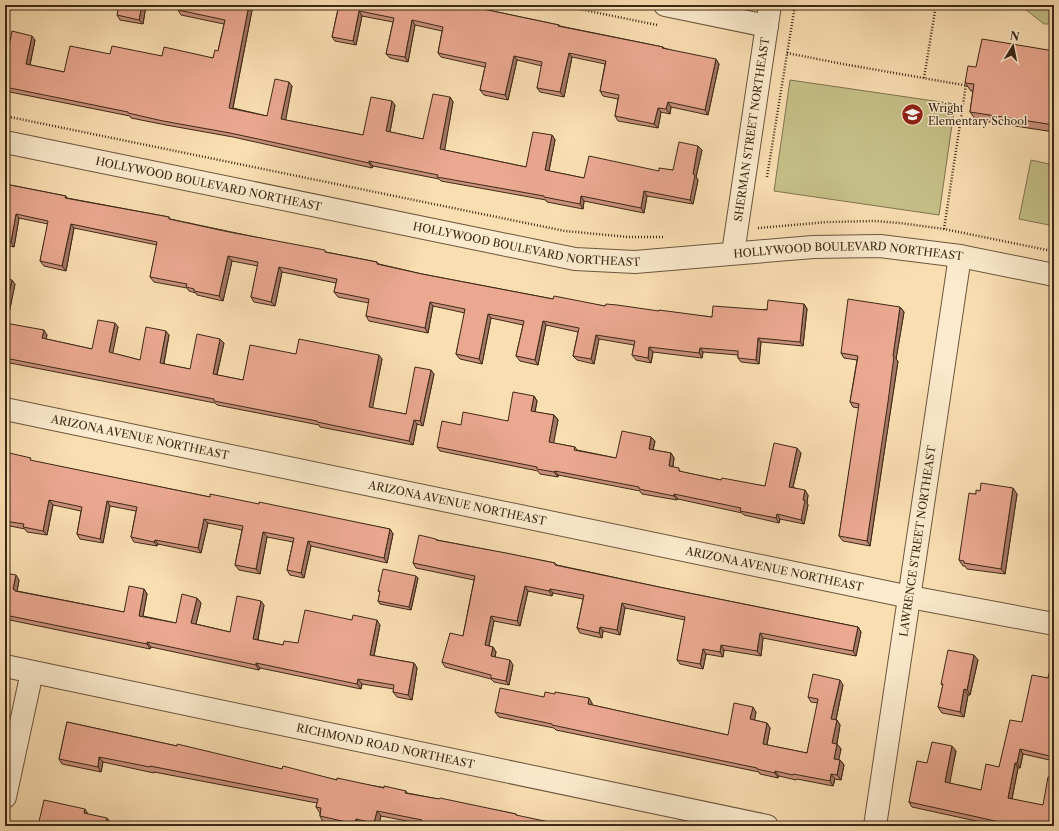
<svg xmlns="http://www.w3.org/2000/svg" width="1059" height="831" viewBox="0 0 1059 831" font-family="'Libre Caslon Text',serif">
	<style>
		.green { fill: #c5bf87; stroke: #81744e }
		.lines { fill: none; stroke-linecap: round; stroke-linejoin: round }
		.minor-casing { stroke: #6c563d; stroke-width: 24 }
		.path { stroke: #3d2916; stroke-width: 2.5; stroke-dasharray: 1 2; stroke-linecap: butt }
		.minor { stroke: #fbeacd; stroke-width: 22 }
		.wall { fill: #c9907c; stroke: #3d2916 }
		.shaded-wall { fill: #a47665; stroke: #3d2916 }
		.building { fill: #eaa890; stroke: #3d2916 }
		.labels { text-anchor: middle; stroke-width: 3; stroke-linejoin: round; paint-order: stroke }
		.poi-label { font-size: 11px; fill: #3d2916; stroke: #fbeacd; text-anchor: start }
		.street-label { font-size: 11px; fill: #3d2916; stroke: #fbeacd }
	</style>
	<rect width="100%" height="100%" fill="#f9deb2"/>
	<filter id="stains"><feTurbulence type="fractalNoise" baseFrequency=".005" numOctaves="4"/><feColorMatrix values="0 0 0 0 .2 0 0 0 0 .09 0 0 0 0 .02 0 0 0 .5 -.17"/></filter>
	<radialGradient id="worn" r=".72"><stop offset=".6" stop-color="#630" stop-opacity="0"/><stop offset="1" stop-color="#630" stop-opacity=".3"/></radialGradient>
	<g class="green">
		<path d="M1020 5H1054V24H1044Z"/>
		<path d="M790 80 955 104 939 215 774 191Z"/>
		<path d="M1031 160 1049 164 1054 169V226L1019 219Z"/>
	</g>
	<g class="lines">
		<defs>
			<g id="minor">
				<path d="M665 5 767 26"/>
				<path id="s1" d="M5 142 575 259 635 262 813 247 880 246 960 256 1054 275"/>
				<path id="s2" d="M733 253 770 5"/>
				<path id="s3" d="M5 409 910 597 1054 624"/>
				<path id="s4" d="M5 666 767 826"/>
				<path d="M5 797 32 672"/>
				<path id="s5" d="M875 826 960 256"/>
			</g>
		</defs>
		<use href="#minor" class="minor-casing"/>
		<g class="path">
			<path d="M559 5 657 25"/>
			<path d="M787 53 843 64 969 86"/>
			<path d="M924 78 936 5"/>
			<path d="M5 116 565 231 628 237H664"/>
			<path d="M767 177 795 5"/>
			<path d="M758 228 828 222 874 221 900 223 944 229 1052 251"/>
			<path d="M944 229 966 85"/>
		</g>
		<use href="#minor" class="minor"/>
	</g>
	<g class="wall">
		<path d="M146 5 143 24 120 20 117 15Z"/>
		<path d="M253 5 233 108 267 116 292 86 285 120 363 135 395 105 390 132 423 139 450 97 453 102 444 150 526 167 552 135 555 140 549 171 584 178 659 171 673 170 702 150 696 177 698 180 693 204 647 196 644 213 584 201 583 209 547 202 546 200 441 181 439 179 373 166 372 168 233 137 166 125 131 118 130 116 5 91V62H6L35 40 30 65 64 72 110 54 213 58 218 51 224 24 181 15 178 10Z"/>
		<path d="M316 5H464L559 25 560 26 663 47 664 48 719 64 708 115 671 107 670 114 661 112 658 128 618 121 615 116 618 99 603 96 600 91 605 64 572 57 564 97 540 92 537 88 542 66 517 60 508 100 484 95 480 90 485 67 441 57 438 53 442 31 415 25 408 62 390 58 386 54 393 22 362 16 356 45 335 41 332 37 338 9Z"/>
		<path d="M1054 51V132L976 120 970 112 973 91H971L965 83 976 67Z"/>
		<path d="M5 184 66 196 67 198 169 217 170 219 326 252 377 262 379 264 422 274 553 299 605 306 712 317 804 304 807 309 803 346 761 342 759 364 741 362 738 358V355L703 352 702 358 653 352 651 363 636 360 632 355 634 345 599 339 594 364 577 360 573 356 578 332 546 325 538 365 520 361 516 356 523 325 491 318 482 364 460 359 456 354 465 313 433 306 428 333 369 321 366 316 369 303 338 297 334 292 336 283 282 272 275 306 254 302 251 297 258 266 232 261 223 301 197 295 196 293 189 291 187 288 154 282 150 277 157 245 74 228 66 271 44 266 40 261 48 224 19 218 14 247 5 245Z"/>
		<path d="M5 278 15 284 7 323 47 335 46 339 92 349 118 327 112 353 140 360 169 335 164 364 190 369 224 343 217 375 243 380 296 354 382 359 372 408 406 414 434 374 423 426 417 424 413 445 320 427 319 425 217 405 215 403 5 362Z"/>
		<path d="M900 307 904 312 896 359 898 361 891 407 870 546 843 541 839 536 859 408 853 407 850 402 857 360 844 358 841 353Z"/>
		<path d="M534 396 537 401 535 412 554 415 558 420 553 443 575 447 577 450 616 458 651 437 655 441 653 450 671 453 674 458 673 467 682 472 721 480 765 486 801 453 793 487 808 495 807 503 808 505 804 524 780 519 779 523 744 515 742 513 678 499 677 500 642 494 640 491 558 475V477L540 474 538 471 440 451 437 447 461 425 508 421Z"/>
		<path d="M5 452 32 461 210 497 390 529 393 534 387 563 311 546 304 578 290 575 287 570 293 542 267 537 260 574 239 570 235 565 242 530 208 523 201 553 158 544 157 546 134 542 131 537 136 511 110 506 103 543 80 539 77 534 81 511 53 505 47 535 27 532 25 529 5 525Z"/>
		<path d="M974 494H1017L1005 574 967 569 965 566H963L959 560Z"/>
		<path d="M436 539 437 540 555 563 557 565 659 587 858 627 861 632 856 656 763 638 761 656 724 650 723 657 706 654 703 669 680 664 677 660 685 620 625 608 620 635 603 631 602 638 580 633 577 628 583 599 553 593 552 596 528 591 520 626 494 621 489 646 493 647 496 652 495 657 513 665 509 685 494 682 491 679 445 667 442 662 463 636 474 580 416 568 413 563Z"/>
		<path d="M5 573 19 580 17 591 124 612 144 589 147 594 143 616 176 623 197 598 201 603 196 624 230 632 264 605 258 640 283 645 298 643 352 620 380 625 374 656 414 663 417 668 412 700 397 697 393 692 394 689 362 684 361 689 260 668 259 670 151 647 150 649 5 619Z"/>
		<path d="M418 578 411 610 380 604 378 601 380 593 378 591Z"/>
		<path d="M978 660 970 695H968L964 717 942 713 938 707 943 686 941 684Z"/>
		<path d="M1054 670V761L1023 754 1020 768H1018L1012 799 1054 826H999L912 807 909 802 927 763 956 751 949 783 981 790 999 767 1022 722 1048 678Z"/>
		<path d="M843 685 836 720H837L840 725 837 744 841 749 838 760H840L844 765 841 780 835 779 833 786 797 779 796 780 779 776 778 778 760 774 759 772 556 730 554 728 499 717 495 712 544 697 592 703V705L728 735 756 712 754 720 767 723 770 728 767 745 807 753 818 703 811 702 808 697Z"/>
		<path d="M67 722 282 769 337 780 406 791 407 793 516 814 517 816 568 826H424L423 824 381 816 378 826H366L360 825V826H345L323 822 320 816V813L316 807 317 803 154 772V773L103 762 101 772 62 764 59 759Z"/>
	</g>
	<g class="shaded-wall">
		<path d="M142 5H146L143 24 139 20Z"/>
		<path d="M249 5H253L232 112 229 108Z"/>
		<path d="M359 11 362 16 356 45 353 41Z"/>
		<path d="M412 20 415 25 408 62 405 57Z"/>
		<path d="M32 36 35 40 29 69 26 64Z"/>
		<path d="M569 53 572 57 564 97 560 92Z"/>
		<path d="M514 56 517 60 508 100 505 95Z"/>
		<path d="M716 59 719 64 708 115 705 110Z"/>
		<path d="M289 82 292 86 285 124 281 119Z"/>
		<path d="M450 97 453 102 444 154 440 149Z"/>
		<path d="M392 101 395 105 389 136 386 131Z"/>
		<path d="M668 102 671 107 670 114 666 109Z"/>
		<path d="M658 108 661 112 658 128 654 124Z"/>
		<path d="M552 135 555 140 548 175 545 170Z"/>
		<path d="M698 146 702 150 696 177 698 180 693 204 690 200 693 174Z"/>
		<path d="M369 161 373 166 372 168 369 163Z"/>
		<path d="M644 191 647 196 644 213 641 208Z"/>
		<path d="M581 196 584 201 583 209 580 204Z"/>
		<path d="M16 214 19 218 14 247 11 242Z"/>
		<path d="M71 224 74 228 66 271 62 266Z"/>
		<path d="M228 256 232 261 223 301 219 296Z"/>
		<path d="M279 267 282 272 275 306 271 302Z"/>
		<path d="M12 280 15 284 6 327 5 326V312Z"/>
		<path d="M430 302 433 306 428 333 425 328Z"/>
		<path d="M804 304 807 309 803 346 800 342Z"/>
		<path d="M900 307 904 312 896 359 898 361 891 407 870 546 867 541 893 356Z"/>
		<path d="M488 314 491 318 482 364 479 359Z"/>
		<path d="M543 321 546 325 538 365 535 360Z"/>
		<path d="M115 323 118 327 112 357 109 352Z"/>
		<path d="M44 330 47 335 45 343 42 338Z"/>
		<path d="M166 331 169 335 163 367 160 363Z"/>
		<path d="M596 335 599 339 594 364 591 359Z"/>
		<path d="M758 338 761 342 759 364 756 360Z"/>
		<path d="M220 339 224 343 216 378 213 374Z"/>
		<path d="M649 347 653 352 651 363 648 358Z"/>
		<path d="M700 348 703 352 702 358 699 353Z"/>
		<path d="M379 355 382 359 372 411 369 407Z"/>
		<path d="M431 370 434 374 423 426 420 421Z"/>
		<path d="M534 396 537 401 534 416 531 411Z"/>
		<path d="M554 415 558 420 553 447 549 442Z"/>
		<path d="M414 420 417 424 413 445 409 441Z"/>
		<path d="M651 437 655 441 652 454 649 449Z"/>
		<path d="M797 448 801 453 792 491 789 487Z"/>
		<path d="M671 453 674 458 672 471 669 466Z"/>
		<path d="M555 471 558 475V477L554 472Z"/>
		<path d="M1013 488 1017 494 1005 574 1001 569Z"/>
		<path d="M805 490 808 495 807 503 808 505 804 524 801 520 803 500Z"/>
		<path d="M674 494 678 499 677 500 674 496Z"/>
		<path d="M49 500 53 505 47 535 43 531Z"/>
		<path d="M107 501 110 506 103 543 100 539Z"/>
		<path d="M777 514 780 519 779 523 776 518Z"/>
		<path d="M204 519 208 523 201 553 198 548Z"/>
		<path d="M390 529 393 534 387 563 384 558Z"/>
		<path d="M263 532 267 537 260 574 256 569Z"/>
		<path d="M155 540 158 544 157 546 154 542Z"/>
		<path d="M308 541 311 546 304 578 301 573Z"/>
		<path d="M16 575 19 580 17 592 19 594 13 589Z"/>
		<path d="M416 576 418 578 411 610 409 607Z"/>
		<path d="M525 586 528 591 520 626 517 621Z"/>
		<path d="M144 589 147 594 142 621 139 616Z"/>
		<path d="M550 589 553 593 552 596 549 591Z"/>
		<path d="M197 598 201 603 195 628 191 623Z"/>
		<path d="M261 601 264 605 257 644 253 639Z"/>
		<path d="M622 603 625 608 620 635 617 630Z"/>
		<path d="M491 616 494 621 488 650 485 645Z"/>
		<path d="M377 620 380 625 373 660 370 655Z"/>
		<path d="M600 627 603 631 602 638 599 633Z"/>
		<path d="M858 627 861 632 856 656 853 651Z"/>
		<path d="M760 633 763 638 761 656 757 651Z"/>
		<path d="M147 642 151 647 150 649 147 644Z"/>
		<path d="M721 645 724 650 723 657 720 652Z"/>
		<path d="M493 647 496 652 494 660 491 656Z"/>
		<path d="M703 649 706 654 703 669 700 664Z"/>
		<path d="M974 655 978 660 970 695 967 690Z"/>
		<path d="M510 660 513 665 509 685 506 681Z"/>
		<path d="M256 663 260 668 259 670 256 665Z"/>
		<path d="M414 663 417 668 412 700 408 695Z"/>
		<path d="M358 679 362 684 361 689 357 684Z"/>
		<path d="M840 680 843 685 835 724 831 719Z"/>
		<path d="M964 689 968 695 964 717 960 712Z"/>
		<path d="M589 698 592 703 591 709 588 704Z"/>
		<path d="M753 707 756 712 754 724 750 719Z"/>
		<path d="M837 720 840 725 836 748 832 743Z"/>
		<path d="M767 723 770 728 766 749 763 744Z"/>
		<path d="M837 744 841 749 838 764 834 759Z"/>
		<path d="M952 746 956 751 949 787 945 782Z"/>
		<path d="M1020 749 1023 754 1020 768 1017 763Z"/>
		<path d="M99 757 103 762 101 772 98 767Z"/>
		<path d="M840 760 844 765 841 780 837 775Z"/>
		<path d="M1015 763 1018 768 1011 803 1008 798Z"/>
		<path d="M775 771 779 776 778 778 775 773Z"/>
		<path d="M831 774 835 779 833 786 830 781Z"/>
		<path d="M85 809 88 814 87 818 84 813Z"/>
		<path d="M377 811 381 816 378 826H376L374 823Z"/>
		<path d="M107 818 110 822 109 826H105Z"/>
		<path d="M356 819 360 825V826H357L355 824Z"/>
	</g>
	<g class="building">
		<path d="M119 5H142L139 20 117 15Z"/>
		<path d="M179 5H249L229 108 267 116 275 79 289 82 281 119 363 135 371 97 392 101 386 131 423 139 433 94 450 97 440 149 526 167 533 132 552 135 545 170 584 178 589 156 659 171V168L673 170 679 142 698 146 693 174 695 175 690 200 644 191 641 208 581 196 580 204 544 197V196L437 177 438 175 369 161V163L230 133 163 121 128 113V112L5 87V62H6L12 31 32 36 26 64 64 72 70 46 110 54 112 46 162 56 164 47 213 58 215 50 218 51 225 20 178 10Z"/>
		<path d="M339 5H464L559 25 558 26 663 47 662 48 716 59 705 110 668 102 666 109 658 108 654 124 615 116 619 95 600 91 606 61 569 53 560 92 537 88 542 62 514 56 505 95 480 90 486 63 438 53 443 27 412 20 405 57 386 54 394 18 359 11 353 41 332 37Z"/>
		<path d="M982 39 1054 51V125L970 112 974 84 965 83 968 66 976 67Z"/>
		<path d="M5 184 66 196 65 198 169 217V219L229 232 325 250V252L377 262V264L422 274 553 299 554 296 605 306 606 304 617 305 659 311V310L712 317 713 306 767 310 768 300 804 304 800 342 758 338 756 360 738 358V351L700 348 699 353 649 347 648 358 632 355 635 341 596 335 591 359 573 356 579 328 543 321 535 360 516 356 524 321 488 314 479 359 456 354 465 309 430 302 425 328 366 316 369 299 334 292 337 279 279 267 271 302 251 297 258 262 228 256 219 296 194 291V289L186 287 187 284 150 277 157 242 71 224 62 266 40 261 48 221 16 214 11 242 5 241Z"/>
		<path d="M5 278 12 280 5 312Z"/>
		<path d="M848 299 900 307 893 356H894L888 402 867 541 839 536 859 404 850 402 858 356 841 353Z"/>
		<path d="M98 320 115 323 109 352 140 360 146 327 166 331 160 363 190 369 197 334 220 339 213 374 243 380 250 345 296 354 299 339 379 355 369 407 406 414 415 367 431 370 420 421 414 420 409 441 317 422V421L214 401V399L5 358V323L44 330 42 338 92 349Z"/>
		<path d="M513 392 534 396 531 411 554 415 549 442 575 447 574 450 616 458 622 431 651 437 649 449 671 453 669 466 679 468V471L721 480 722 478 765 486 774 443 797 448 789 487 805 490 803 500H805L801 520 777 514 776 518 740 511 741 508 674 494V496L639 489V487L555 471 554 472 537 469V467L437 447 442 421 461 425 463 412 508 421Z"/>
		<path d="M5 452 31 458 30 460 210 497V494L259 504V502L390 529 384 558 308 541 301 573 287 570 294 538 263 532 256 569 235 565 243 526 204 519 198 548 155 540 154 542 131 537 137 507 107 501 100 539 77 534 82 507 49 500 43 531 23 527 24 524 5 521Z"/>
		<path d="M981 483 1013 488 1001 569 964 563V561L959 560 969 493 974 494H976V490L980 491Z"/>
		<path d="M419 535 436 539V540L506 553 555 563V565L659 587 858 627 853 651 760 633 757 651 721 645 720 652 703 649 700 664 677 660 685 617 622 603 617 630 600 627 599 633 577 628 584 595 550 589 549 591 525 586 517 621 491 616 485 645 493 647 491 656 510 660 506 681 491 678V675L442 662 450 633 463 636 475 576 413 563Z"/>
		<path d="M383 569 416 576 409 607 378 601 380 591H378Z"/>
		<path d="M5 573 16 575 13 589 15 590V591L124 612 129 586 144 589 139 616 176 623 182 594 197 598 191 623 230 632 237 596 261 601 253 639 283 645 284 641 298 643 305 610 352 620 353 615 377 620 370 655 414 663 408 695 393 692 394 685 358 679 357 684 256 663V665L147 642V644L5 615Z"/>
		<path d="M948 650 974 655 967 690 964 689 960 712 938 707 943 684H941Z"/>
		<path d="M1050 669 1054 670V757L1020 749 1017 763H1015L1008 798 1043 805 1048 777 1054 778V826H1024L1018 825V826L909 802 917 761 927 763 932 742 952 746 945 782 981 790 986 764 999 767 1010 720 1022 722 1032 675 1048 678Z"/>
		<path d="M813 674 840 680 831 719 837 720 832 743 837 744 834 759 840 760 837 775 831 774 830 781 793 774V775L775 771V773L757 769V768L552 725V724L495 712 500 688 544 697 545 692 555 694V692L589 698 588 704 728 735 734 703 753 707 750 719 767 723 763 744 807 753 818 699 808 697Z"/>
		<path d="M67 722 177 746V744L282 769 283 766 337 780V778L384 788V786L406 791 405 793 439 799 440 798 516 814V815L568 826H437L421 823 422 820 377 811 374 823 356 819 355 824 320 816 321 808 316 807 318 799 150 766V767L99 757 98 767 59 759Z"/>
		<path d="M44 800 85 809 84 813 107 818 105 826H38Z"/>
	</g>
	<defs>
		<symbol id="school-disc" viewBox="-11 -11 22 22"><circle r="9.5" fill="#8f2418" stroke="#fbeacd"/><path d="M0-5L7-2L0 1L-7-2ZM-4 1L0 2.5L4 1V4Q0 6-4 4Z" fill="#fff"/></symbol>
	</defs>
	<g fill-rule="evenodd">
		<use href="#school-disc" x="900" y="102" width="25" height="25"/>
	</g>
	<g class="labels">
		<g class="poi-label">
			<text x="928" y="112">Wright<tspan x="928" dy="13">Elementary School</tspan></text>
		</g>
		<g class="street-label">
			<text dy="4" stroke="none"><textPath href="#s2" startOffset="125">SHERMAN STREET NORTHEAST</textPath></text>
			<text dy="4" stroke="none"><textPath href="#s1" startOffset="208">HOLLYWOOD BOULEVARD NORTHEAST</textPath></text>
			<text dy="4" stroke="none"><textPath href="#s1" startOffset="532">HOLLYWOOD BOULEVARD NORTHEAST</textPath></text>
			<text dy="4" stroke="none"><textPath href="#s1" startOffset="856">HOLLYWOOD BOULEVARD NORTHEAST</textPath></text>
			<text dy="4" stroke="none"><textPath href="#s3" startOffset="138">ARIZONA AVENUE NORTHEAST</textPath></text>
			<text dy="4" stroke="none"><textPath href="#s3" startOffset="462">ARIZONA AVENUE NORTHEAST</textPath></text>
			<text dy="4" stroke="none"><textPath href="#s5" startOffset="288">LAWRENCE STREET NORTHEAST</textPath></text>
			<text dy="4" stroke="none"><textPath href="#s3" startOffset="786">ARIZONA AVENUE NORTHEAST</textPath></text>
			<text dy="4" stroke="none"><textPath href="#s4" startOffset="389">RICHMOND ROAD NORTHEAST</textPath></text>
		</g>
	</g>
	<rect width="1059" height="831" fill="none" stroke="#f9deb2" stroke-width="20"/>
	<rect x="6" y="6" width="1047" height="819" fill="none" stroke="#3d2916" stroke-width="2"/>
	<rect x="10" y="10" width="1039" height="811" fill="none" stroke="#3d2916"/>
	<g transform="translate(1013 46) rotate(10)" stroke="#fbeacd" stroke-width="3" paint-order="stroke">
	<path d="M0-3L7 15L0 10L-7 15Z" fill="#3d2916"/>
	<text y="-6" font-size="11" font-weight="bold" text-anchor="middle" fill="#3d2916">N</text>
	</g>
	<rect width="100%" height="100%" filter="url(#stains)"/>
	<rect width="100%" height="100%" fill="url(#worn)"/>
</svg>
